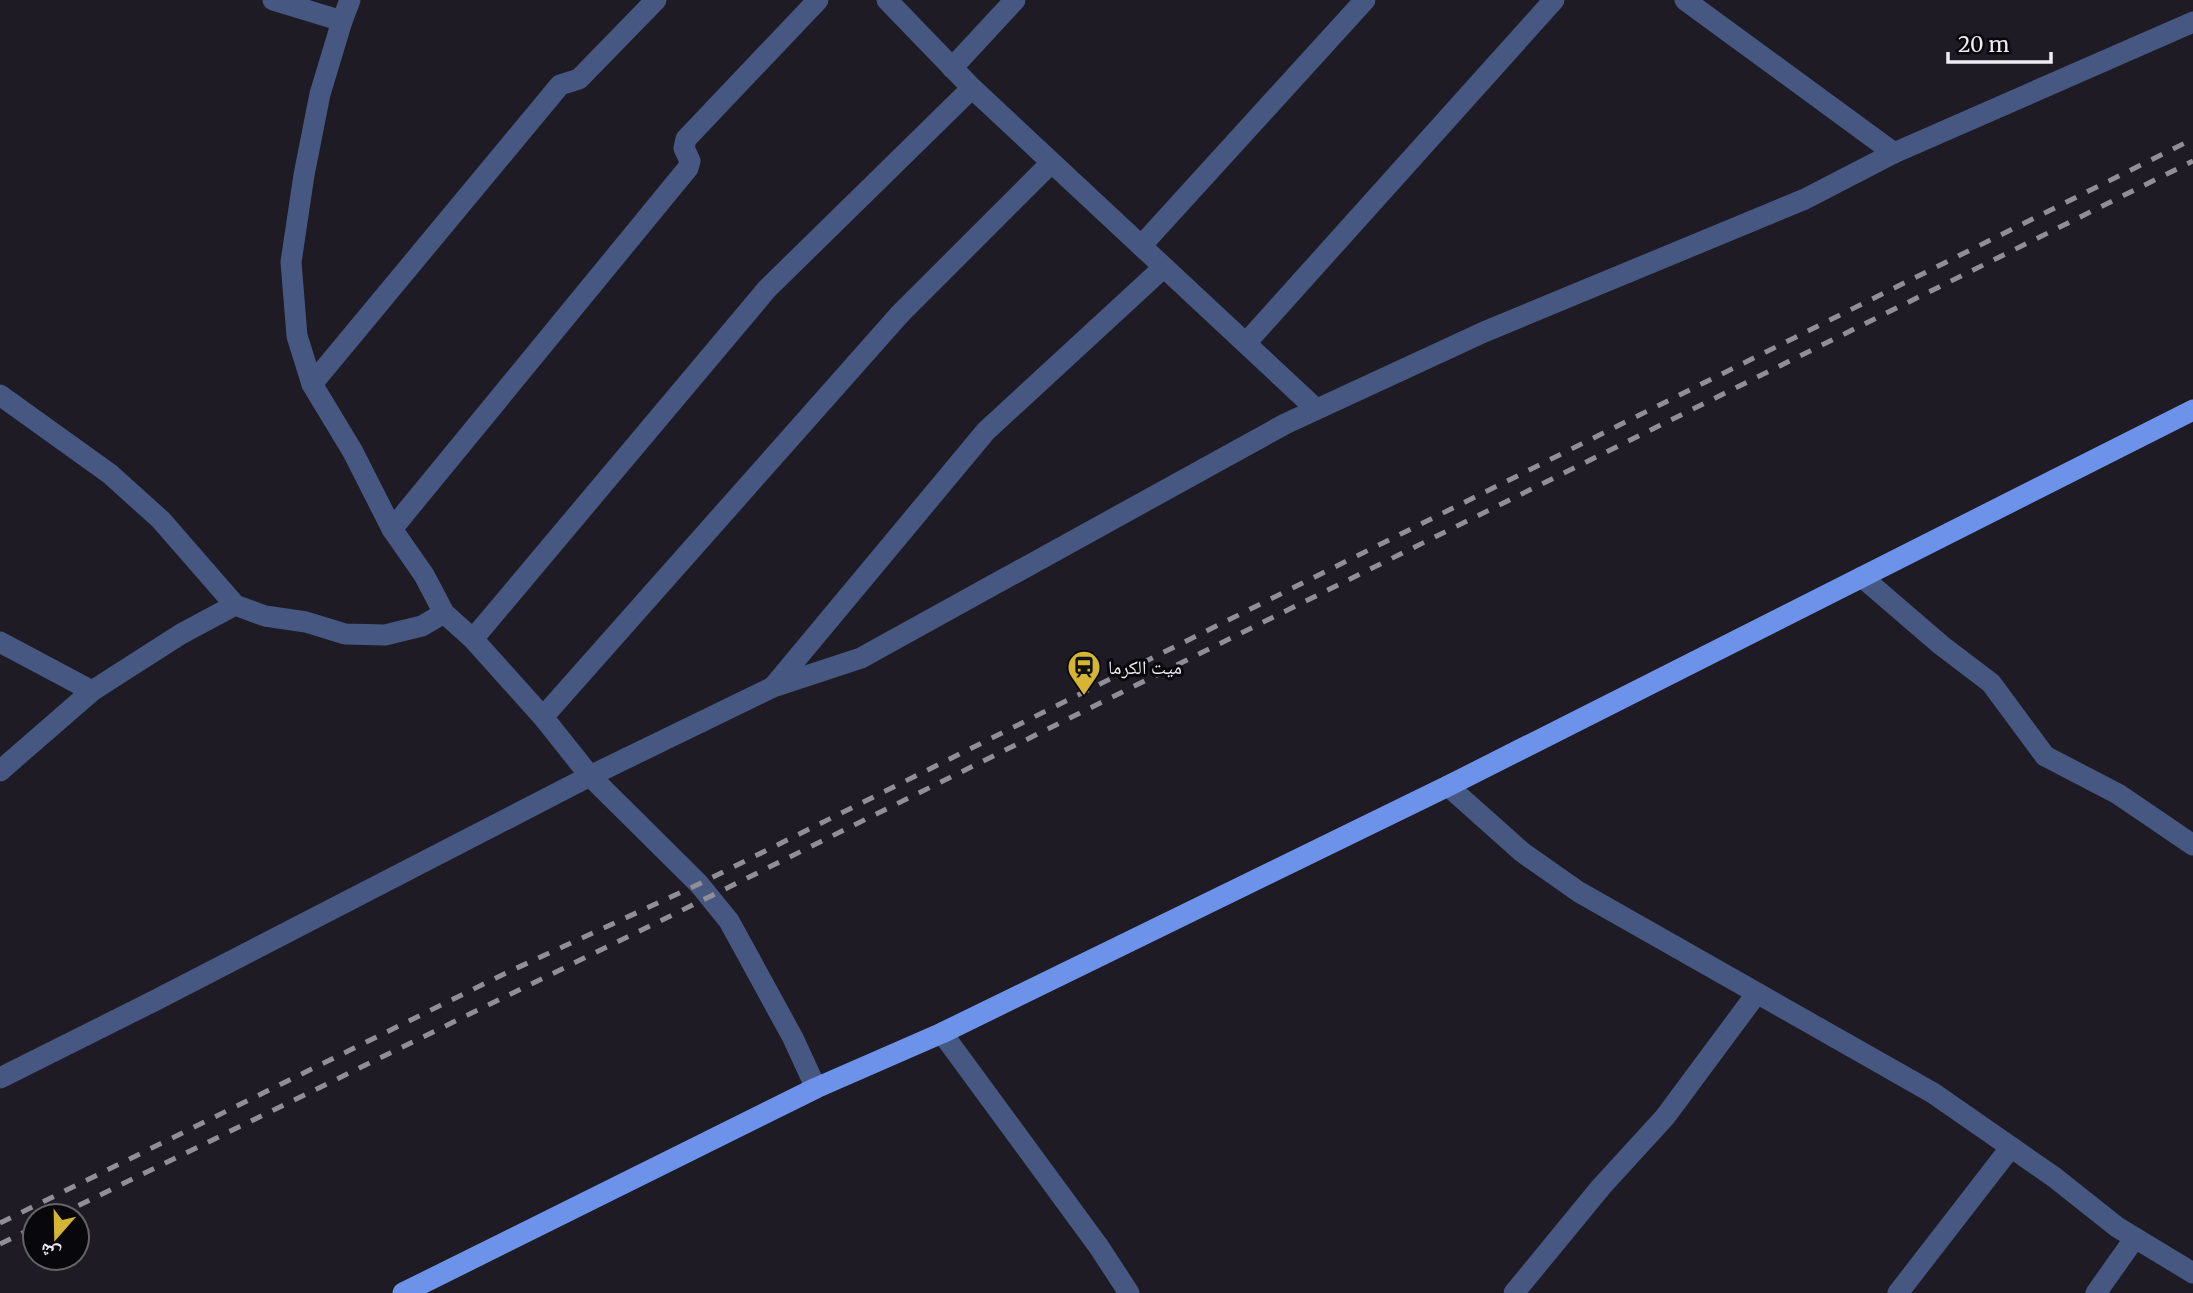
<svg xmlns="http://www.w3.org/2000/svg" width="2193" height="1293" viewBox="0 0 2193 1293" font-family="Merriweather,'Noto Naskh Arabic',serif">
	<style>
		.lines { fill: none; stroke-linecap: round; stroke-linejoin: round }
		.minor { stroke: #465882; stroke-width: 21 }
		.major { stroke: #6d92e9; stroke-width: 21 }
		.rail { stroke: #908e96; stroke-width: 5; stroke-dasharray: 12 12; stroke-linecap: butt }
		.labels { text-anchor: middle; stroke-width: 6; stroke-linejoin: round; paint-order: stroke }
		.poi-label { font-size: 19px; fill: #eeecf3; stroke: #08070b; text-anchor: start }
	</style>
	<rect width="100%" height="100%" fill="#1e1b25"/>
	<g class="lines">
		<g class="minor">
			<path d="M273 0 342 21"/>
			<path d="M350 0 342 21 320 94 304 175 291 262 297 336 312 384 353 452 392 529 424 575 444 613 473 639 543 717 590 776 699 884 729 921 793 1038 816 1088"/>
			<path d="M887 0 972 88 1316 409"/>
			<path d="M1685 0 1894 153"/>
			<path d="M952 68 1015 0"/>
			<path d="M1141 246 1365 0"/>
			<path d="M1246 343 1554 0"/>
			<path d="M312 384 560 85 579 79 656 0"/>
			<path d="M0 395 110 474 161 520 235 605"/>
			<path d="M392 529 688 168 690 161 684 148 686 139 818 0"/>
			<path d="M1862 577 1941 645 1991 683 2045 756 2118 794 2193 845"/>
			<path d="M473 639 767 289 972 88"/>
			<path d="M0 642 92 691"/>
			<path d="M773 687 986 431 1164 267"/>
			<path d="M543 717 900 314 1051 163"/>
			<path d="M0 771 92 691 181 634 235 605 265 616 306 622 345 634 385 635 422 626 444 613"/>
			<path d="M1448 786 1522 852 1579 892 1933 1093 2054 1177 2117 1227 2193 1273"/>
			<path d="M942 1033 1099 1247 1129 1293"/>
			<path d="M0 1078 154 1001 590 776 773 687 861 658 1285 424 1484 332 1805 199 1894 153 2193 22"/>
			<path d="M1514 1293 1601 1187 1665 1117 1757 993"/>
			<path d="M1898 1293 2011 1147"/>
			<path d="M2096 1293 2135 1238"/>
		</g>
		<path class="major" d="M403 1293 816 1088 942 1033 1448 786 2193 410"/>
		<g class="rail">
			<path d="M57 1216 709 897 2193 161"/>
			<path d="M0 1223 506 973 699 884 2193 139"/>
			<path d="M0 1244 35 1227"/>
		</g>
	</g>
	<defs>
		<symbol id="station-pin" viewBox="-11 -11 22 30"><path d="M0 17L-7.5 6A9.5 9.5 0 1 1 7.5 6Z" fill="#d6b534" stroke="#08070b"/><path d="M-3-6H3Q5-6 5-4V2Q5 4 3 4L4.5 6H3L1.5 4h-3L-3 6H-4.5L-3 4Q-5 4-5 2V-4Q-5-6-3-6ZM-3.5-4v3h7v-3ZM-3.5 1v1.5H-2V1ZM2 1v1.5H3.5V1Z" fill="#111"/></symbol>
	</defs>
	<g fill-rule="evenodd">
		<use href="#station-pin" x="1065" y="648" width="38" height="52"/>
	</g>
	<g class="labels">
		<g class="poi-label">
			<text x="1108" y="674">ميت الكرما</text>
		</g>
	</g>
	<g transform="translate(56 1237) rotate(200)"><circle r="33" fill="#08070b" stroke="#646368" stroke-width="2"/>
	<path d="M0-5L12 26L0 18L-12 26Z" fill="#d6b534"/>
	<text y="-10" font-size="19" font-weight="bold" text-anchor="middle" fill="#eeecf3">ش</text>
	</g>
	<path d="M1948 52v10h103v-10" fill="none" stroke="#eeecf3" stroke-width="3.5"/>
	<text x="1958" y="52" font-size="21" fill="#eeecf3" stroke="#08070b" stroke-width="5" paint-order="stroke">20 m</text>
</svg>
